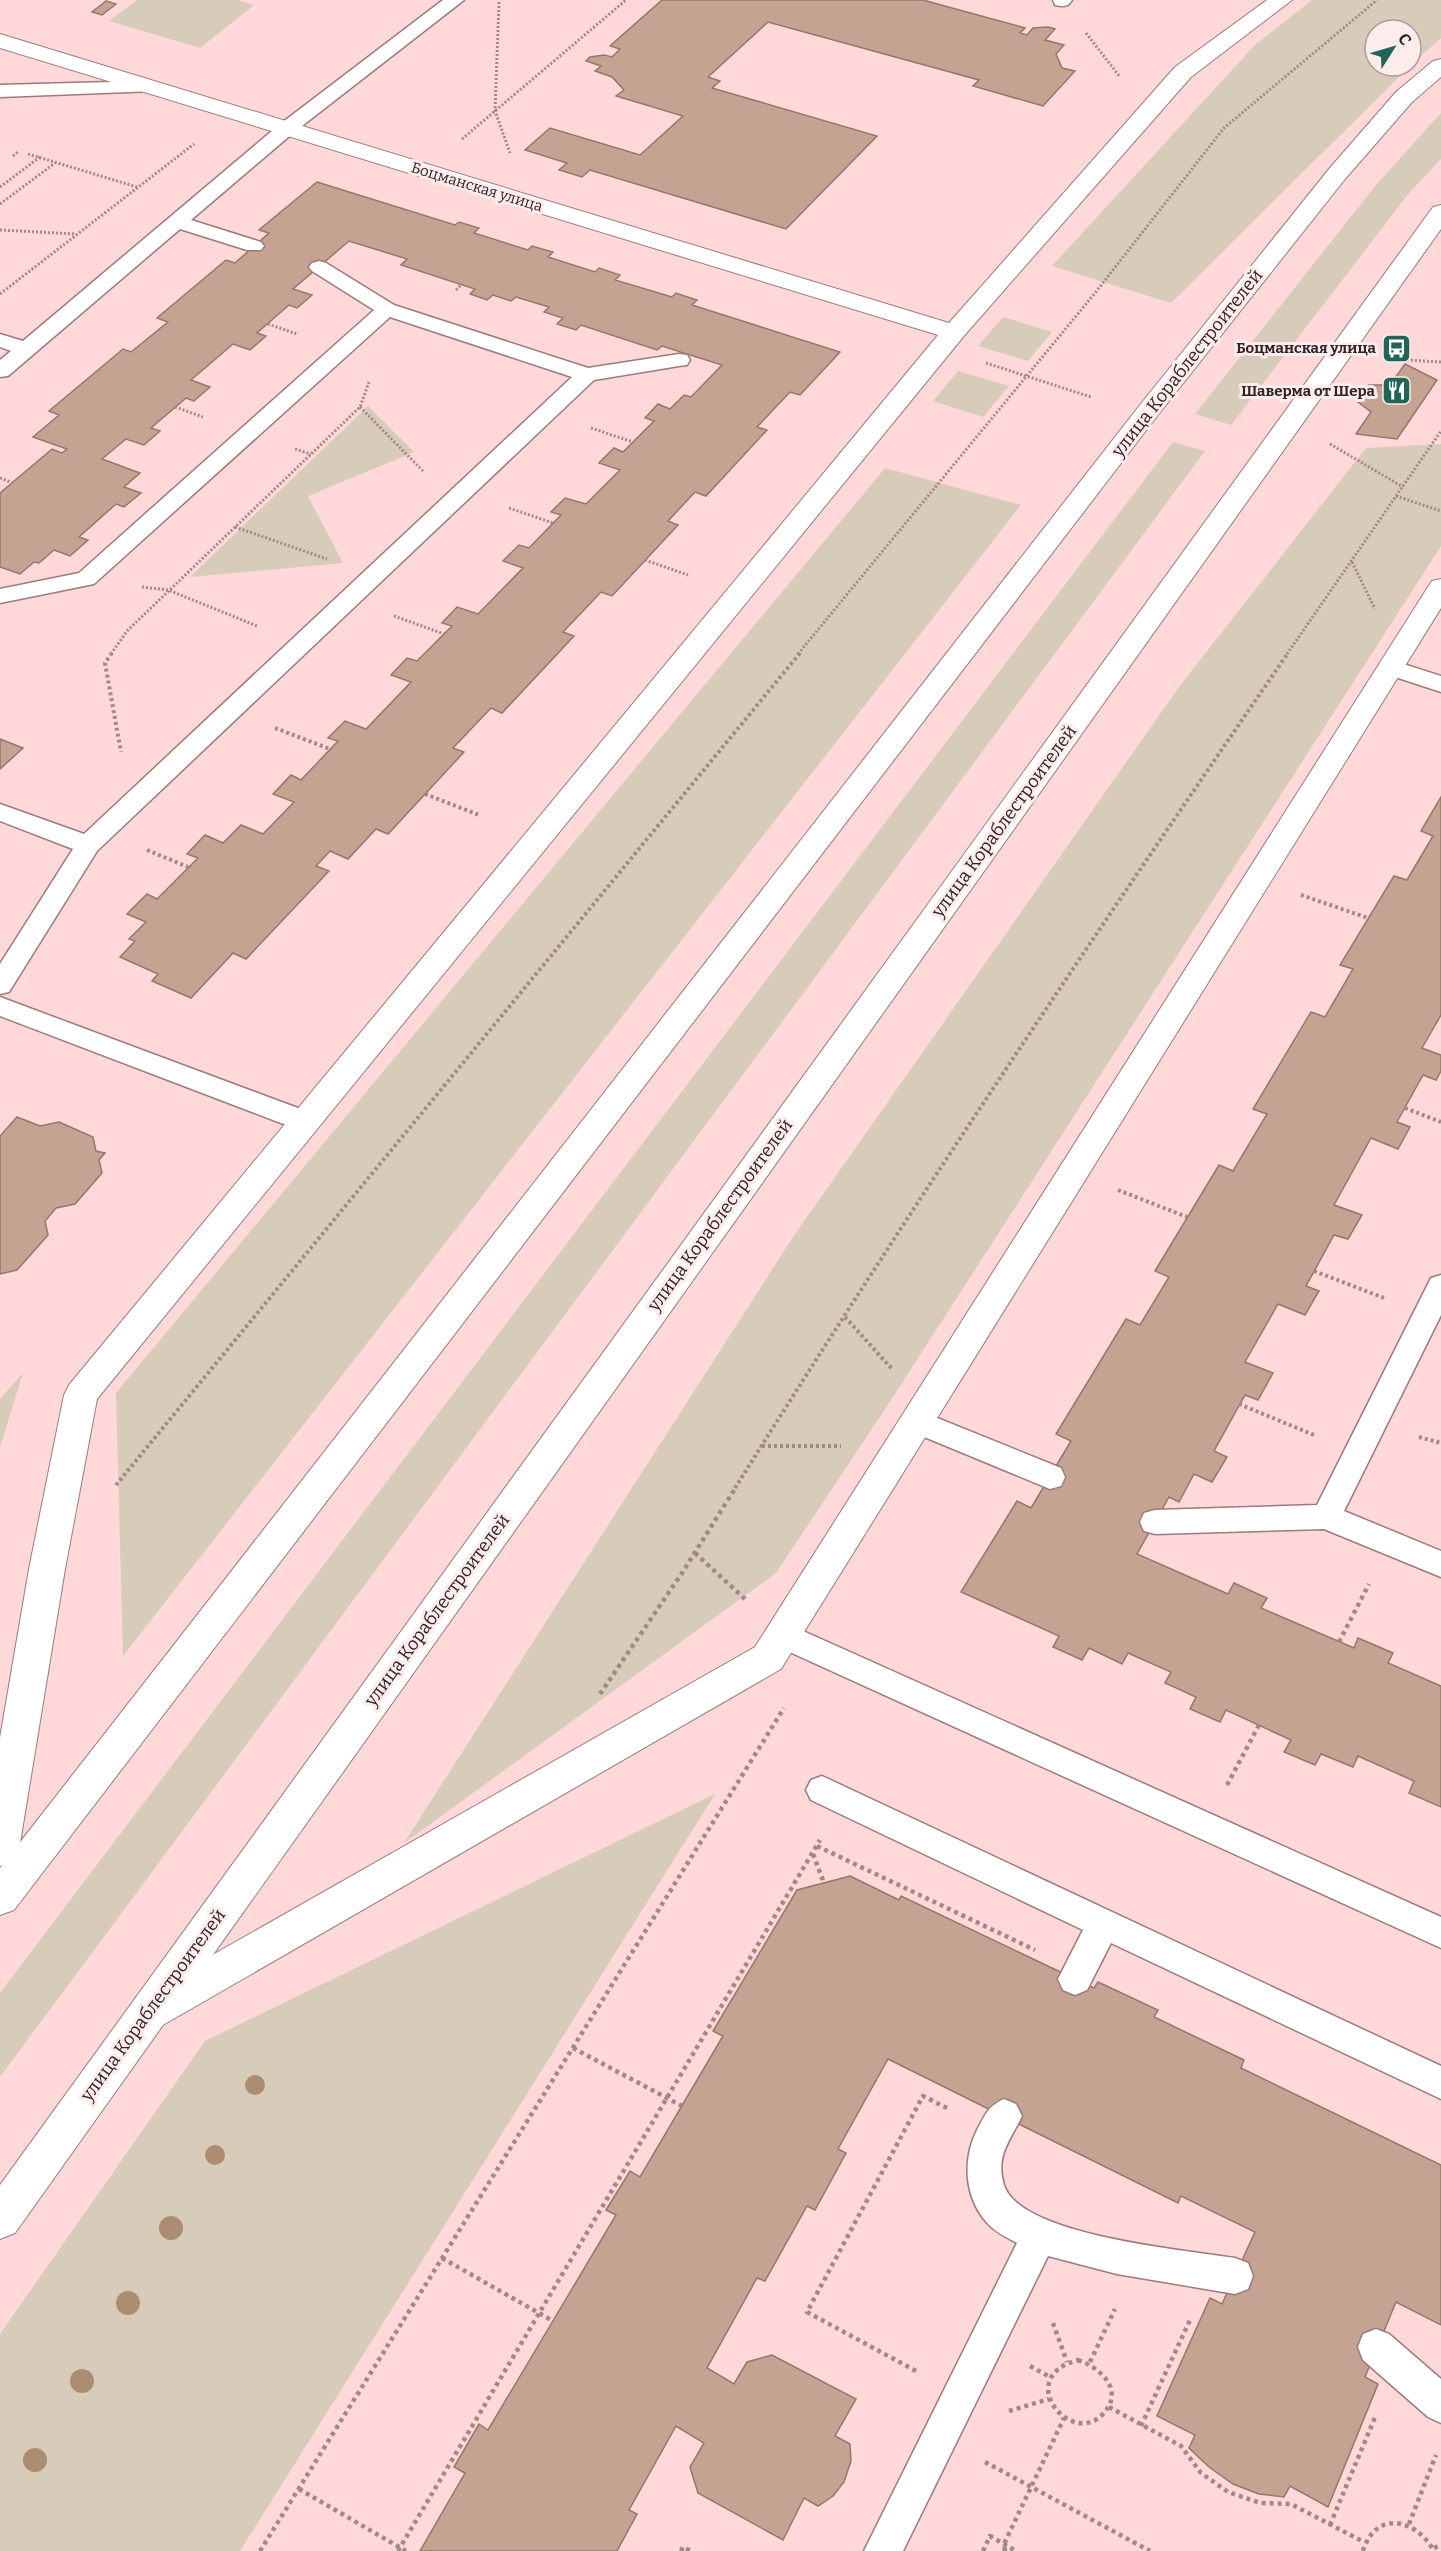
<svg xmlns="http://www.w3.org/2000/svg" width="1441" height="2551" viewBox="0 0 1441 2551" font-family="Bitter,serif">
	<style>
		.green { fill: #d7cbb9 }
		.building { fill: #c5a393; stroke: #957768; stroke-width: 1.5 }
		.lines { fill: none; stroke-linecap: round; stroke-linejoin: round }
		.lane-casing { stroke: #9d7a7b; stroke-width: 3 }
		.street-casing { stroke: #9d7a7b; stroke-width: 2 }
		.secondary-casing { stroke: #9d7a7b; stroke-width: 2 }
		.path-far2 { stroke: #a48889; stroke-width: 3; stroke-dasharray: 2 2; stroke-linecap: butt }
		.path-far1 { stroke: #a48889; stroke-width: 4; stroke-dasharray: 3 3; stroke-linecap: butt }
		.path { stroke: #a48889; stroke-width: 4.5; stroke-dasharray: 4 4; stroke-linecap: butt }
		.lane { fill: #fff; fill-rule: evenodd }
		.street { fill: #fff; fill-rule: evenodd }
		.secondary { fill: #fff; fill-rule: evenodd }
		.tree { fill: #ad8d71 }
		.labels { text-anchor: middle; stroke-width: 6; stroke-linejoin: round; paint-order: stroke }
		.far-street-label { font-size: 15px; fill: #322425; stroke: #fcecec }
		.far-poi-label { font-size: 15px; font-weight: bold; fill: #322425; stroke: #fcecec; text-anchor: end }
		.street-label { font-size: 18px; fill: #322425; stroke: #fcecec }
	</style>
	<rect width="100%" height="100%" fill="#ffd8d9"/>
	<g class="green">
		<path d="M137 0H237L254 5 200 48 109 21Z"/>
		<path d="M1312 0H1441V38L1411 65V30H1375V66H1410L1171 303 1052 266 1255 45Z"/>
		<path d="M1441 113V159L1409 193 1231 425 1195 414 1376 185Z"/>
		<path d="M1003 317 1052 332 1028 361 978 346Z"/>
		<path d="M958 371 1009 386 983 417 933 401Z"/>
		<path d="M368 406 414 452 308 496 343 563 190 577Z"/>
		<path d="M1173 442 1205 451 0 2077V1993Z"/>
		<path d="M1441 444V546L893 1397 776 1573 404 1843 793 1237 1179 687 1366 448Z"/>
		<path d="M885 468 1021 505 123 1656 116 1393Z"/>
		<path d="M23 1373 0 1447V1399Z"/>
		<path d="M715 1794 240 2551H0V2334L205 2041Z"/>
	</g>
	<g class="building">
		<path d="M662 0H923L1025 28 1020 33 1027 35 1033 28 1048 27 1055 29 1045 40 1064 45 1056 54 1062 68 1075 71 1043 106 973 86 979 80 768 22 708 77 720 81 712 88 877 136 786 229 590 170 582 177 559 170 567 163 525 150 550 128 640 155 683 116 616 96 624 90 612 77 595 71 601 66 586 61 590 57 604 55 612 57 620 49 610 46Z"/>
		<path d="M106 1 116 4 102 15 92 12Z"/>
		<path d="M317 182 455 225 459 222 479 228 474 233 528 250 532 246 553 252 548 257 595 272 599 268 620 275 615 280 672 297 676 293 697 300 692 305 840 352 800 395 790 392 757 427 767 430 706 496 695 492 668 521 678 525 612 596 601 592 563 632 574 636 502 713 491 708 453 748 464 752 388 834 376 829 348 859 330 851 316 866 329 871 246 959 233 953 191 998 152 981 158 974 120 957 135 941 129 939 146 922 127 914 147 894 157 899 198 858 187 854 205 835 223 843 241 825 263 834 294 802 273 794 291 775 301 780 338 741 328 738 345 721 366 729 411 682 391 675 407 658 417 661 452 626 442 623 457 607 478 614 523 568 503 561 519 545 529 548 561 515 551 512 565 498 586 504 620 470 599 463 614 448 623 452 654 421 645 418 658 404 670 409 684 395 691 397 722 365 662 346 657 350 581 325 576 330 557 324 563 318 544 312 549 307 516 297 511 301 493 295 487 300 470 294 475 289 401 265 407 259 349 241 293 289 312 295 297 308 289 305 257 333 266 336 250 350 233 344 191 380 210 387 194 401 186 398 151 428 160 431 144 445 126 439 102 459 140 473 124 487 141 493 124 507 116 504 79 537 88 540 70 556 54 550 39 563 34 562 20 574 0 567V493L52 449 62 453 67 449 33 437 59 415 49 411 123 349 131 352 168 322 157 318 226 260 235 263 269 233 259 230Z"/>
		<path d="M1405 364 1437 380 1397 439 1356 434 1371 412 1358 402 1369 385H1390Z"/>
		<path d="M0 739 23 748 0 769Z"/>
		<path d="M1441 797V1015L1422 1048 1441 1055V1071L1436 1080 1423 1075 1397 1122 1410 1127 1398 1149 1371 1138 1334 1205 1362 1215 1348 1239 1334 1235 1306 1286 1319 1291 1305 1315 1278 1304 1245 1362 1273 1373 1258 1400 1245 1395 1214 1451 1227 1457 1212 1482 1194 1474 1179 1502 1169 1497 1137 1554 1228 1594 1234 1583 1267 1598 1261 1608 1354 1648 1358 1638 1393 1653 1388 1663 1441 1686V1807L1409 1793 1414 1781 1358 1756 1353 1767 1321 1754 1315 1765 1284 1752 1291 1740 1226 1710 1220 1722 1190 1709 1196 1697 1165 1683 1171 1672 1128 1653 1122 1664 1089 1648 1082 1660 1053 1647 1059 1636 961 1592 1017 1501 1031 1508 1071 1441 1056 1434 1126 1319 1140 1325 1169 1277 1155 1271 1219 1165 1233 1171 1267 1114 1253 1109 1311 1012 1325 1017 1353 969 1340 965 1394 876 1407 880 1433 836 1421 831Z"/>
		<path d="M17 1117 40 1126 59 1122 93 1137 96 1151 105 1153 99 1160 102 1173 75 1204 56 1208 45 1221 48 1235 17 1270 0 1274V1136Z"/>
		<path d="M850 1876 899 1900 901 1896 1094 1988 1098 1982 1158 2010 1154 2017 1244 2060 1241 2068 1441 2165V2325L1396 2302 1365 2377 1378 2384 1328 2507 1290 2486 1284 2497 1259 2494 1233 2484 1209 2467 1189 2448 1195 2435 1157 2416 1210 2298 1222 2304 1255 2232 1181 2196 1178 2203 888 2059 838 2149 846 2153 815 2210 807 2206 765 2281 757 2278 707 2368 734 2384 747 2362 772 2355 856 2399 835 2436 850 2444 851 2461 844 2482 833 2496 818 2506 804 2498 783 2540 698 2493 690 2467 704 2443 676 2426 629 2510 637 2514 617 2551H420L465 2473 454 2467 479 2424 488 2430 616 2215 606 2210 630 2171 640 2177 723 2036 713 2031 797 1890Z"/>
	</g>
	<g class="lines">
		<defs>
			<g id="lane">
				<path d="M443 0H464L293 133 191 220 261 242 264 246 261 250H247L180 229 8 376 0 377V360L11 351 0 347V334L23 341 279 125Z"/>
				<path d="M1053 0H1072C1068 7 1063 7 1055 5Z"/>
				<path d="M148 81 155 83 158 87 155 91 0 97V85Z"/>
				<path d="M319 261 326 263 394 305 588 368 679 354 687 355 690 360 687 365 679 366 594 380 97 851 9 992 0 994V964L73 849 0 821V804L84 834 572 377 390 317 94 584 0 603V589L79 573 374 310 312 271 309 267 312 263Z"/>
				<path d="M1391 660 1441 676V692L1383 673 1379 668 1383 663Z"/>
				<path d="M0 997 314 1114 318 1121 314 1128 304 1131 294 1128 0 1016Z"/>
				<path d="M1441 1275V1315L1344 1511 1441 1551V1577L1324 1529 1155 1534 1144 1531 1140 1522 1144 1513 1155 1510 1317 1505 1431 1278Z"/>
				<path d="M915 1409 1061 1468 1065 1477 1061 1486 1050 1489 905 1429 900 1421 905 1413Z"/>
				<path d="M783 1622 1441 1917V1948L772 1644 767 1635 772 1626Z"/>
				<path d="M822 1776 1441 2066V2099L1111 1943 1087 1990 1075 1995 1063 1990 1058 1979 1083 1930 811 1800 806 1790 811 1780Z"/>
				<path d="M1004 2099 1016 2104 1022 2116C1010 2141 995 2156 1004 2185 1020 2236 1187 2250 1235 2258L1248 2263 1253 2276 1248 2289 1235 2294 1117 2274 1048 2256 903 2551H864L1017 2243C1008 2238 997 2233 989 2225 964 2199 962 2160 977 2130 985 2115 988 2106 1004 2099Z"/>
				<path d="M1376 2329 1389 2334 1441 2379V2423L1428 2417 1363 2360 1358 2347 1363 2334Z"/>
			</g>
			<g id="street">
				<path d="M1267 0H1292L1191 77 963 337 97 1399 65 1569 19 1849 14 1861 0 1866V1738L29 1569 64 1395 69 1385 938 335 0 48V34L949 323 1175 67Z"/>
				<path d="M1441 579V608L781 1669 163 2025 149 2030 135 2025 129 2012 135 1999 755 1647 1428 587 1432 581Z"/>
			</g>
			<g id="secondary">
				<path d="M1441 59V77L1412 102 1345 179 1154 420 14 1910 0 1915V1868L1136 410 1329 169 1396 92 1433 61Z"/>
				<path d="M1441 205V229L15 2233 0 2239V2185L1433 207Z"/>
			</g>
		</defs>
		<use href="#lane" class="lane-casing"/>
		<use href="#street" class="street-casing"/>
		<use href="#secondary" class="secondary-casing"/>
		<g class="path-far2">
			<path d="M499 2 495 111 510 153"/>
			<path d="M1086 33 1120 77"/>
			<path d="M462 139 626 0"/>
			<path d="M28 154 137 187"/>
			<path d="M13 156 19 151"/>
			<path d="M0 187 40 157"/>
			<path d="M0 204 55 163"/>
			<path d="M0 230 76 234"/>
			<path d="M456 290 462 284"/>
			<path d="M0 294 194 144"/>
			<path d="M268 324 297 334"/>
			<path d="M1391 359 1441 362"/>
			<path d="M986 363 1091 397"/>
			<path d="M175 407 203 417"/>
			<path d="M360 407 423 471"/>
			<path d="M591 428 633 442"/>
			<path d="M1330 444 1403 487"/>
			<path d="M295 449 311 454"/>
			<path d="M0 478 13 483"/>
			<path d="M1396 496 1441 511"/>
			<path d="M509 508 553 523"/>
			<path d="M235 527 327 559"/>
			<path d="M645 560 688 575"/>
			<path d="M1352 562 1375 609"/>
			<path d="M142 587 168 590 257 626"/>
			<path d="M394 616 444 634"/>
			<path d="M111 654 127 631 360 407 369 382"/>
			<path d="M798 654 1095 293 1224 128 1377 0"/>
			<path d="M1287 654 1441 431"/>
		</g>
		<g class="path-far1">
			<path d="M112 653 105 663 121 752"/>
			<path d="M275 728 330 749"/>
			<path d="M425 794 479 815"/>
			<path d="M147 850 188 867"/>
			<path d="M1301 895 1368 918"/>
			<path d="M1405 1108 1441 1122"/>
			<path d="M1118 1190 1187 1217"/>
			<path d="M1314 1271 1384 1298"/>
			<path d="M845 1317 892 1369"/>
			<path d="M1239 1404 1314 1435"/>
			<path d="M1419 1437 1441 1443"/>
			<path d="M762 1446H841"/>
			<path d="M116 1485 800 653"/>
			<path d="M735 1488C912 1205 1099 928 1288 653"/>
		</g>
		<g class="path">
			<path d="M695 1553 745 1599"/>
			<path d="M1339 1642 1369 1584"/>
			<path d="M600 1694 682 1573 736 1487"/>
			<path d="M1227 1785 1259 1725"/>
			<path d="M817 1846 1035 1950"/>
			<path d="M813 1854 824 1883"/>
			<path d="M573 2048 682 2106"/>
			<path d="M442 2258 553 2321"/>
			<path d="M1053 2323 1067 2362"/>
			<path d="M1078 2360C1101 2368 1126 2391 1102 2415 1070 2447 1013 2377 1078 2360Z"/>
			<path d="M1090 2362 1115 2309"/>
			<path d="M1030 2366 1050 2377"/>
			<path d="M916 2371 807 2312 923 2096 949 2109"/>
			<path d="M1109 2407 1181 2446 1201 2473 1228 2492 1260 2503 1291 2504 1364 2542"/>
			<path d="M1009 2411 1049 2399"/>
			<path d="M1141 2426 1190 2320"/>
			<path d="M985 2462 1150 2551"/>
			<path d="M299 2489 406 2551"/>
			<path d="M1409 2524 1436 2455"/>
			<path d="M1330 2525 1376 2415"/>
			<path d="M1434 2548 1441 2545"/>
			<path d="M260 2551 784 1708"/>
			<path d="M398 2551 820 1840"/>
			<path d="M681 2551 683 2547 691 2551"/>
			<path d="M983 2551 990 2536 1016 2551"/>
			<path d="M1005 2551 1004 2544 1064 2418"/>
			<path d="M1363 2551C1376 2509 1416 2519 1434 2551"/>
		</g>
		<use href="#lane" class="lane"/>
		<use href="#street" class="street"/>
		<use href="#secondary" class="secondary"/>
	</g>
	<g class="tree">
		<circle cx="255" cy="2085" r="10"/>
		<circle cx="215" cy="2155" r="10"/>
		<circle cx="171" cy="2228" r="12"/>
		<circle cx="128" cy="2303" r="12"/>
		<circle cx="82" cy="2381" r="12"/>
		<circle cx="35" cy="2460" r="12"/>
	</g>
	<defs>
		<symbol id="bus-square" viewBox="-11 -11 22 22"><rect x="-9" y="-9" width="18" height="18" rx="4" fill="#216557" stroke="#fcecec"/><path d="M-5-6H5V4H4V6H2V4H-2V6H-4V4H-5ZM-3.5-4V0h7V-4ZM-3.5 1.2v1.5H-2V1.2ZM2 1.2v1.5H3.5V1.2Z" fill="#fff"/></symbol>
		<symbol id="restaurant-square" viewBox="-11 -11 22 22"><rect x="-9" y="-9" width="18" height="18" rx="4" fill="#216557" stroke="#fcecec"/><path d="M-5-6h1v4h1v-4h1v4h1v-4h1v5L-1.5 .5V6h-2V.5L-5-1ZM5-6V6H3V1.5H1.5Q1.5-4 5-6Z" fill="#fff"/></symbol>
	</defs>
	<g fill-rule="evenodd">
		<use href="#bus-square" x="1380" y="332" width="33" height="33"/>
		<use href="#restaurant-square" x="1380" y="374" width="33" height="33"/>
	</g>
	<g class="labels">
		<g class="far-street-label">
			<text transform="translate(477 187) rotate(17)" y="5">Боцманская улица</text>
		</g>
		<g class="far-poi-label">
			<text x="1376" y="353">Боцманская улица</text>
			<text x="1375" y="396">Шаверма от Шера</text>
		</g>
		<g class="street-label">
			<text transform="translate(1187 363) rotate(-52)" y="6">улица Кораблестроителей</text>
			<text transform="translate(1004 821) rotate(-54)" y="6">улица Кораблестроителей</text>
			<text transform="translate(720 1215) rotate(-54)" y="6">улица Кораблестроителей</text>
			<text transform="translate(437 1610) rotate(-54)" y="6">улица Кораблестроителей</text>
			<text transform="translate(153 2005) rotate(-54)" y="6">улица Кораблестроителей</text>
		</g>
	</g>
	<g transform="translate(1393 48) rotate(53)"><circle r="28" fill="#fcecec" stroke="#ab9c9c" stroke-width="1.5"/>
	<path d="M0-4.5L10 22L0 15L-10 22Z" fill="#216557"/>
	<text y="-9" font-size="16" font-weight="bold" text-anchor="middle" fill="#322425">С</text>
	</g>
</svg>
